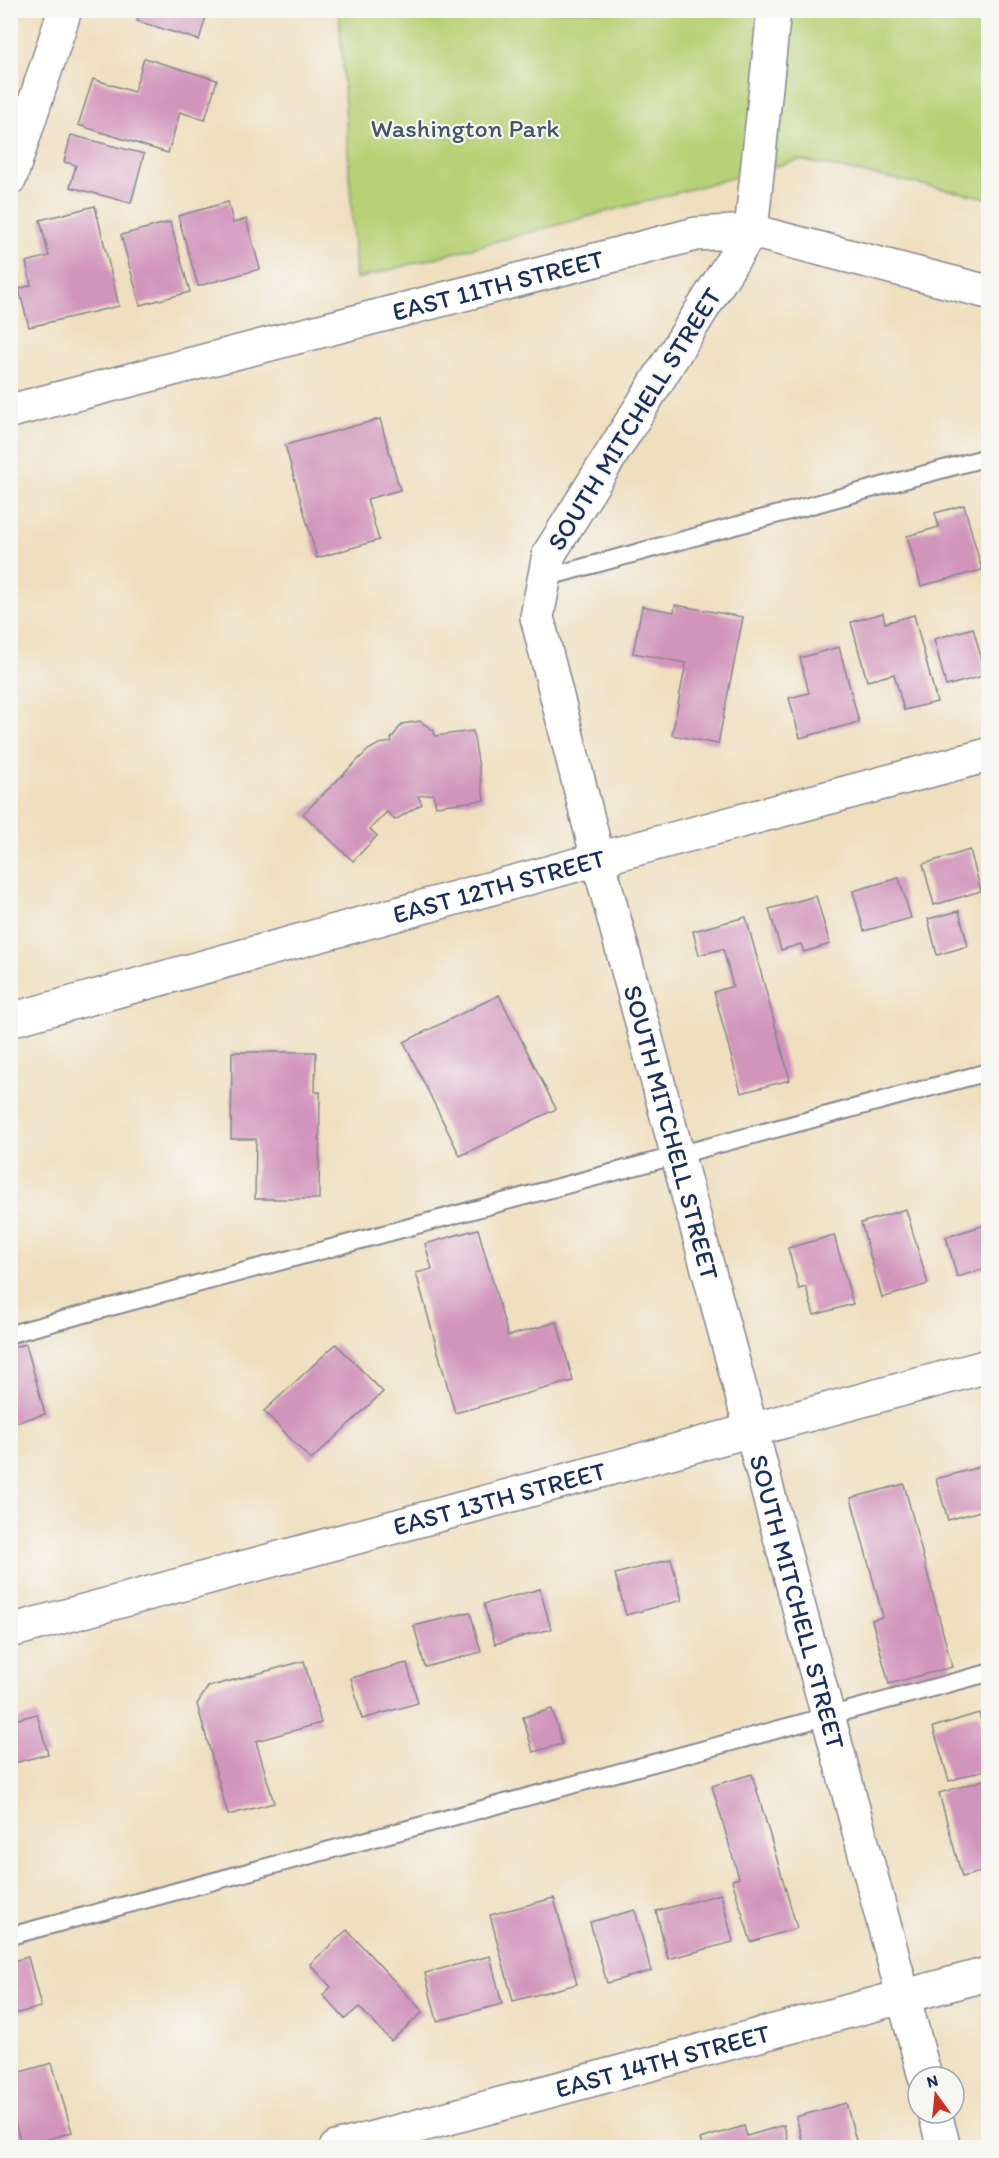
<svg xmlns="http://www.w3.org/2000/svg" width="999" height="2158" viewBox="0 0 999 2158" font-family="Itim,sans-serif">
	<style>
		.park { fill: #b7d176; stroke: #69806a; stroke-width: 1.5 }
		.building { fill: #d194bb }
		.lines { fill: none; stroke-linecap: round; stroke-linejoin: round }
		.lane-casing { stroke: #85878e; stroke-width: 20 }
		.street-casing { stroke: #85878e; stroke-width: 36 }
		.lane { stroke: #fff; stroke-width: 16 }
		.street { stroke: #fff; stroke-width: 33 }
		.labels { text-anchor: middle; stroke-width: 4.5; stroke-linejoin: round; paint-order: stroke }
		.park-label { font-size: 26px; fill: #425864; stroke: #f6f6f2 }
		.street-label { font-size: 26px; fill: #1b2f5e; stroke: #f6f6f2 }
	</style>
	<rect width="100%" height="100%" fill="#f6f6f2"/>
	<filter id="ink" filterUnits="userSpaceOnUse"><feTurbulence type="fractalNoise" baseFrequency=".0167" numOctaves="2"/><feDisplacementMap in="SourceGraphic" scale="12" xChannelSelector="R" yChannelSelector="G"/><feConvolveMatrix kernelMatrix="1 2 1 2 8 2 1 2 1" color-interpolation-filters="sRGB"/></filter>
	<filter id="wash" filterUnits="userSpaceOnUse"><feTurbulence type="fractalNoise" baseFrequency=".008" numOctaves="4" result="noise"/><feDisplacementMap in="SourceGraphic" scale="24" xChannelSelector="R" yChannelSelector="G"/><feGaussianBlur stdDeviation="1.35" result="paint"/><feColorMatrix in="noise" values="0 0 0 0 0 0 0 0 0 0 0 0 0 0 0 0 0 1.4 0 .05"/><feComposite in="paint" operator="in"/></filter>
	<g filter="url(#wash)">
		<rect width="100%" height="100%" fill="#efdfbf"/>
		<path class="park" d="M339 11H988V198L799 160 356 279Z"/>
		<g id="blocks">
			<g class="building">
				<path d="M140 10H208L199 40 137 21Z"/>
				<path d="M144 58 217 80 205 120 180 112 168 153 78 125 93 79 134 92Z"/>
				<path d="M71 135 144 154 131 203 70 187 76 165 64 162Z"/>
				<path d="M228 202 233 223 246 219 260 269 198 286 178 216Z"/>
				<path d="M95 206 119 306 29 327 19 289 31 285 26 262 49 256 40 220Z"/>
				<path d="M170 222 190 292 140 305 121 235Z"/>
				<path d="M380 419 400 490 367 499 379 540 317 558 285 445Z"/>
				<path d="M964 505 982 570 921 586 907 536 939 527 935 513Z"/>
				<path d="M675 605 743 617 718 744 672 735 686 663 633 653 642 606 674 612Z"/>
				<path d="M883 613 885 623 914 615 937 702 904 710 894 674 867 681 851 622Z"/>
				<path d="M973 628 986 675 946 686 934 639Z"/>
				<path d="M839 647 859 722 800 738 789 698 809 693 800 658Z"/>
				<path d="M420 721 434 731 435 736 473 731 484 800 436 806 433 794 418 796 422 804 395 820 387 812 370 829 377 836 353 861 303 814 368 750 379 744 392 742 391 739 402 724Z"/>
				<path d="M970 850 981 891 934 905 923 864Z"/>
				<path d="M899 878 911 918 864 931 853 891Z"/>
				<path d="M816 896 830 944 804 952 801 944 781 950 769 909Z"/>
				<path d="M959 911 968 946 937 955 928 919Z"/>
				<path d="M746 917 790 1080 741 1093 714 992 733 986 723 949 699 955 693 931Z"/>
				<path d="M499 995 556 1109 460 1156 404 1042Z"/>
				<path d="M232 1052H316L315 1092H320L319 1199H255L256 1139H231Z"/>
				<path d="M906 1209 928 1284 882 1298 861 1223Z"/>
				<path d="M988 1224V1268L957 1277 946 1237Z"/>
				<path d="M478 1229 508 1336 557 1322 573 1381 455 1413 416 1273 432 1269 425 1244Z"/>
				<path d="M834 1235 853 1304 814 1315 806 1287 799 1289 788 1248Z"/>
				<path d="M26 1344 45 1414 10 1424V1348Z"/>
				<path d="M336 1344 383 1392 311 1460 264 1411Z"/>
				<path d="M983 1466 988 1484V1509L948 1520 936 1479Z"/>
				<path d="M904 1484 952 1667 889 1684 872 1620 883 1617 851 1498Z"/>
				<path d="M671 1559 682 1600 626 1615 615 1574Z"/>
				<path d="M540 1589 551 1629 495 1644 484 1604Z"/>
				<path d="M470 1612 481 1652 425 1667 414 1626Z"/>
				<path d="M304 1661 321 1723 256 1741 274 1803 228 1815 197 1704 208 1687Z"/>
				<path d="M407 1663 418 1703 362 1719 351 1678Z"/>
				<path d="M552 1709 562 1744 533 1752 523 1717Z"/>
				<path d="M979 1713 988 1747V1769L949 1781 933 1727Z"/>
				<path d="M37 1714 48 1754 10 1764V1721Z"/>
				<path d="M752 1774 797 1928 751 1942 732 1880 739 1878 712 1786Z"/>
				<path d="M988 1779V1870L962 1877 939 1793Z"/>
				<path d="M721 1894 733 1942 668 1959 656 1911Z"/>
				<path d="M554 1898 577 1984 513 2001 490 1915Z"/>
				<path d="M635 1910 651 1971 607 1983 590 1922Z"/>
				<path d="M347 1930 423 2012 391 2041 359 2007 345 2019 323 1995 331 1987 310 1964Z"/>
				<path d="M490 1956 502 2004 437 2021 425 1973Z"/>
				<path d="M28 1957 41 2007 10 2015V1962Z"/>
				<path d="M52 2063 72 2132 22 2147 10 2105V2075Z"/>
				<path d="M846 2103 858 2148H804L796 2117Z"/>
				<path d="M784 2125 790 2148H703L700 2139 744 2126 747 2136Z"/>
			</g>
		</g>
	</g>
	<g filter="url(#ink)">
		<use href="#blocks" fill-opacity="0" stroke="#85878e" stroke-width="1.5"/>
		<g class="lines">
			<defs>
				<g id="lane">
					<path d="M544 578 988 457"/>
					<path d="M10 1334 988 1072"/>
					<path d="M10 1936 988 1673"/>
				</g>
				<g id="street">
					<path id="s1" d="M774 10 751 231 549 554 537 617 598 859 925 2077"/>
					<path d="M10 178 65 10"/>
					<path id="s2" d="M10 411 696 234 751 231 988 292"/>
					<path id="s3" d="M10 1020 598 859 988 755"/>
					<path id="s4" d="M10 1631 988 1366"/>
					<path d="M935 2113 944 2148"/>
					<path id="s5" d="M336 2148 988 1974"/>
				</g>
			</defs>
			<use href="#lane" class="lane-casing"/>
			<use href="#street" class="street-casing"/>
			<use href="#lane" class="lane"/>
			<use href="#street" class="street"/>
		</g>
	</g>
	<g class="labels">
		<g class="park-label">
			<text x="465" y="137">Washington Park</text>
		</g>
		<g class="street-label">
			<text dy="9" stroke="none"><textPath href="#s2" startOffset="504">EAST 11TH STREET</textPath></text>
			<text transform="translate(634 419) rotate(-58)" y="9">SOUTH MITCHELL STREET</text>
			<text dy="9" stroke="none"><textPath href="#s3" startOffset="507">EAST 12TH STREET</textPath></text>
			<text dy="9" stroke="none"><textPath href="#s1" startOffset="1200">SOUTH MITCHELL STREET</textPath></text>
			<text dy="9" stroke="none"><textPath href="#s4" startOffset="507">EAST 13TH STREET</textPath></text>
			<text dy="9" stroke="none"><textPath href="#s1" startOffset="1686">SOUTH MITCHELL STREET</textPath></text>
			<text dy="9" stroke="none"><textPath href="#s5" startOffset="338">EAST 14TH STREET</textPath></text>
		</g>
	</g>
	<rect width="999" height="2158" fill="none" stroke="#f6f6f2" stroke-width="36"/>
	<g transform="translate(936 2095) rotate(345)"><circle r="28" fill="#f6f6f2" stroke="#9ea6b7" stroke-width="1.5"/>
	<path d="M0-4.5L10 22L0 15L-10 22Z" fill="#c8321e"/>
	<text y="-9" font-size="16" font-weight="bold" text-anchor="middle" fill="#1b2f5e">N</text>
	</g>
</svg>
